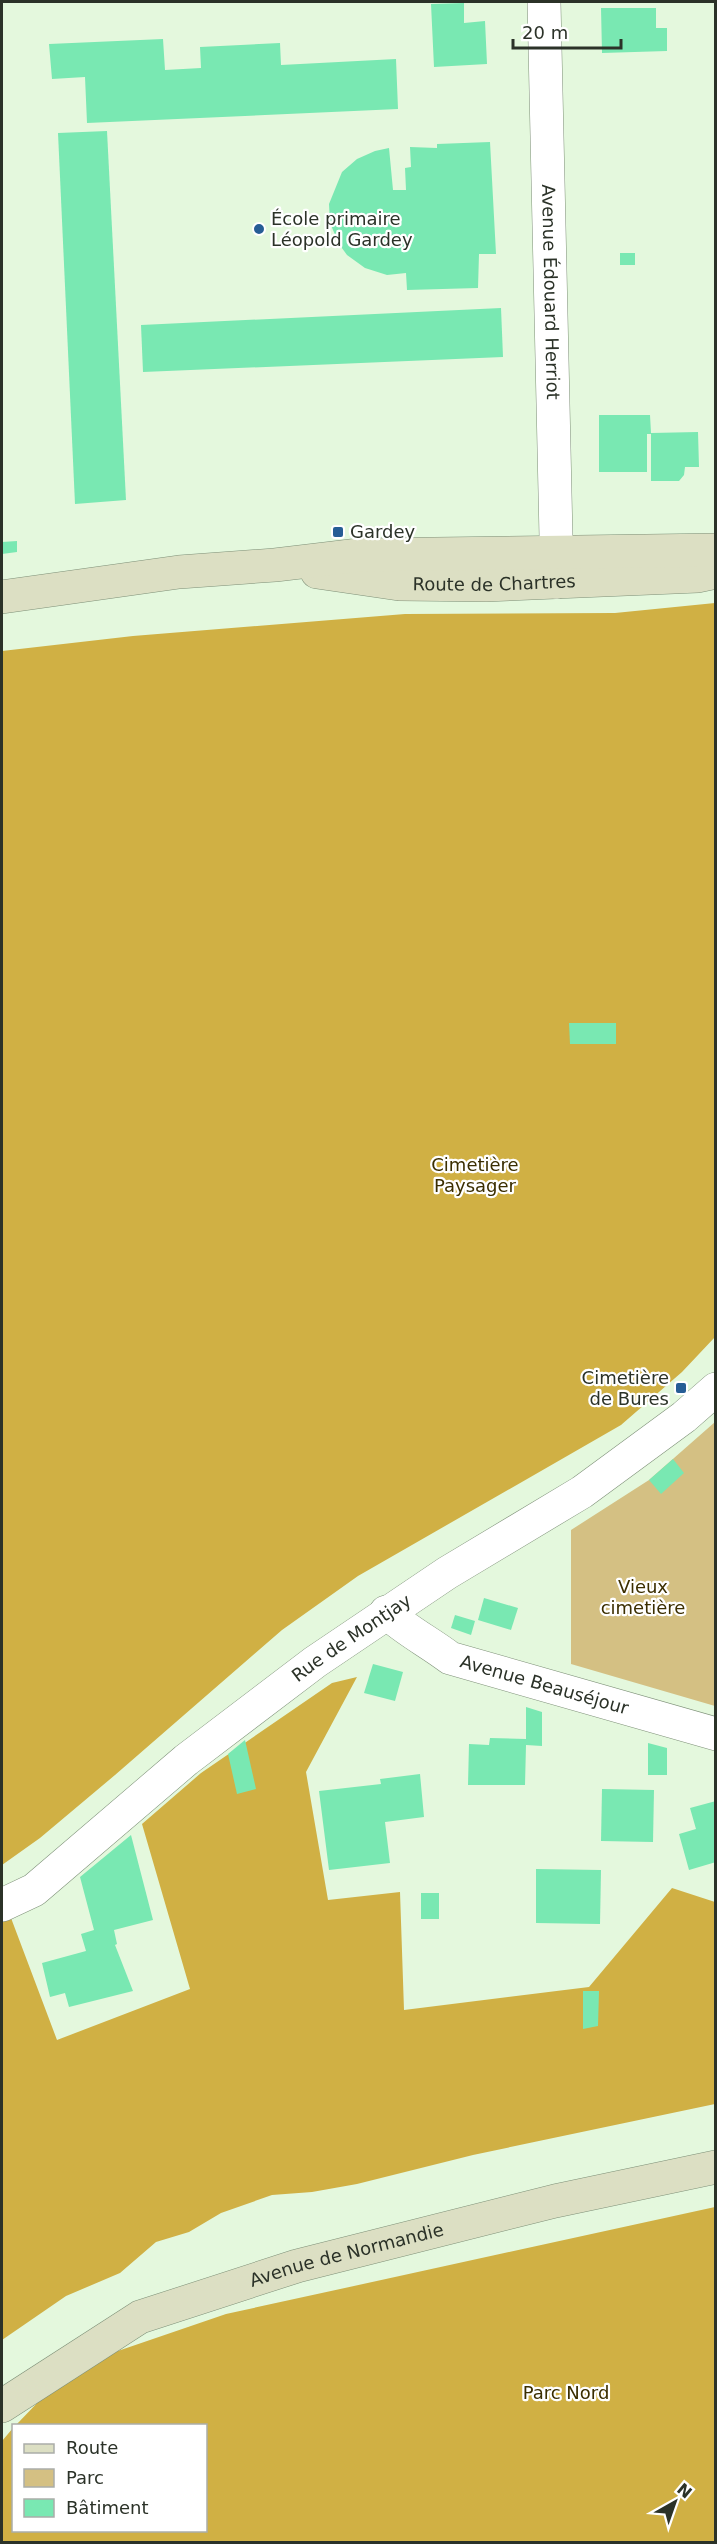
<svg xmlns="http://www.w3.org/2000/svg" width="717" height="2544" viewBox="0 0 717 2544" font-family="'DejaVu Sans',sans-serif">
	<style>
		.green { fill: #d4c083 }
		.forest { fill: #d0b044 }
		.building { fill: #79e8b2 }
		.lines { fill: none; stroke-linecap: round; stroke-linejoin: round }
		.street-casing { stroke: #7e9078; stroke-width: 34 }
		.secondary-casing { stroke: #7e9078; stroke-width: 34 }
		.street { stroke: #fff; stroke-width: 33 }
		.secondary { stroke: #dcdfc3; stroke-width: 33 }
		.poi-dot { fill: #265d95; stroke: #fff; stroke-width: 2 }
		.labels { text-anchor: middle; stroke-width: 4.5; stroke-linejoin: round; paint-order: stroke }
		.poi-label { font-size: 18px; fill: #2b3228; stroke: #fff; text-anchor: start }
		.street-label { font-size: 18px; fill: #2b3228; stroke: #fff }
		.park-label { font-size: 18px; fill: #3b2e00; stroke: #fff }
	</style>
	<rect width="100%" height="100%" fill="#e4f8dd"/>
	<path class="green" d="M715 1422V1706L571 1664V1530L649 1480Z"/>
	<g class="forest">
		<path d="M715 603V1337L682 1372 621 1425 358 1576 282 1630 115 1775 40 1838 2 1865V651L133 636 405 614 615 613Z"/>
		<path d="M357 1677 306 1772 328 1900 400 1892 404 2010 589 1987 672 1888 715 1902V2104L473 2155 357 2184 312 2192 272 2195 221 2213 189 2232 156 2242 120 2273 66 2296 2 2340V1922L11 1918 57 2040 190 1989 142 1824 201 1773 332 1683Z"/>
		<path d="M715 2207V2542H2V2441L13 2428 14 2530H206V2426L16 2425 42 2398 112 2353 226 2314Z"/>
	</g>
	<g class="building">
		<path d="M464 3V23L485 21 487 64 434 67 431 4Z"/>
		<path d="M601 8H656V28H667V51L602 53Z"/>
		<path d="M163 39 165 70 201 68 200 47 280 43 281 65 396 59 398 109 87 123 85 77 52 79 49 44Z"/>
		<path d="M107 131 126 500 75 504 58 133Z"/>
		<path d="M490 142 496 254H479L478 288 407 290 406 273 387 275 365 268 347 255 339 244 330 223 329 204 342 172 357 159 375 151 389 148 393 190H406L405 168 411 167 410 147 437 148V144Z"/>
		<rect x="620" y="253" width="15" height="12"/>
		<path d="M501 308 503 357 143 372 141 325Z"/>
		<path d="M599 415H650L651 433 698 432 699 467H685L684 475 679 481H651V434H647V472H599Z"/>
		<path d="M17 541V552L2 554V542Z"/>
		<path d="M569 1023H616V1044H570Z"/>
		<path d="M673 1459 684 1473 661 1494 649 1480Z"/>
		<path d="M484 1598 518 1608 511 1630 478 1620Z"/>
		<path d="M455 1615 475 1621 471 1635 451 1628Z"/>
		<path d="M373 1664 403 1672 395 1701 364 1693Z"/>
		<path d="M526 1707 542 1712V1746L526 1745 525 1785H468L469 1744 489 1745 490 1738 526 1739Z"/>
		<path d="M245 1740 256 1789 237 1794 228 1754Z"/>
		<path d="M648 1743 667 1748V1775H648Z"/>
		<path d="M420 1774 424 1817 385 1822 390 1863 329 1870 319 1791 381 1784 380 1779Z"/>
		<path d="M602 1789 654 1790 653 1842 601 1841Z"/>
		<path d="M716 1801V1862L689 1870 679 1834 696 1829 690 1808Z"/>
		<path d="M131 1835 153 1920 114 1930 117 1944 115 1945 133 1991 69 2007 65 1993 50 1997 42 1963 86 1951 81 1934 94 1930 80 1877Z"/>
		<path d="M536 1869 601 1870 600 1924 536 1923Z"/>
		<rect x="421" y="1893" width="18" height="26"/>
		<path d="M583 1991H599L598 2026 583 2029Z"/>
	</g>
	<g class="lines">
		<defs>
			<g id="street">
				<path id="s1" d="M544 2 557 582"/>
				<path id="s2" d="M386 1612C405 1630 429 1642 450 1658L716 1734"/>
				<path id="s3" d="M2 1905 34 1890 186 1760 315 1662 447 1573 582 1492 684 1417 716 1389"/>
			</g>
			<g id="secondary">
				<path id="s4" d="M317 572 399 584 486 585 698 576 716 572"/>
				<path d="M2 597 179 572 275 565 359 555 716 550"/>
				<path id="s5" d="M2 2406 140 2317 297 2266 555 2201 716 2167"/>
			</g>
		</defs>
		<use href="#street" class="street-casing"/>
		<use href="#secondary" class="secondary-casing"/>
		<use href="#street" class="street"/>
		<use href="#secondary" class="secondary"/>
	</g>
	<g class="poi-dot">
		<circle cx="259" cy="229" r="6"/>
		<rect x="332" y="526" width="12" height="12" rx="3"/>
		<rect x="675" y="1382" width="12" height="12" rx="3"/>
	</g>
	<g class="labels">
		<g class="poi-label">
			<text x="271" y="225">École primaire<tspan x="271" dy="21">Léopold Gardey</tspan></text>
			<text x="350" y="538">Gardey</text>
			<text x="669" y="1384" text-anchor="end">Cimetière<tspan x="669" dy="21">de Bures</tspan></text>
		</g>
		<g class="street-label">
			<text dy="6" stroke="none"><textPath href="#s1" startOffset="290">Avenue Édouard Herriot</textPath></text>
			<text dy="6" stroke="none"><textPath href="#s4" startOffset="178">Route de Chartres</textPath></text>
			<text dy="6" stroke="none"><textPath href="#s3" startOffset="441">Rue de Montjay</textPath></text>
			<text dy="6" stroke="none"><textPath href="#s2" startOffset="177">Avenue Beauséjour</textPath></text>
			<text dy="6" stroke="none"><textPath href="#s5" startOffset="380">Avenue de Normandie</textPath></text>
		</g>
		<g class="park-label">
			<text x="475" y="1171">Cimetière<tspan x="475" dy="21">Paysager</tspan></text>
			<text x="643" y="1593">Vieux<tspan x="643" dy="21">cimetière</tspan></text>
			<text x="566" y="2399">Parc Nord</text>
		</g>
	</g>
	<rect width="717" height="2544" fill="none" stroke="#2b3228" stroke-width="6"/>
	<rect x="12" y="2424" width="195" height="108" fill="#ffffff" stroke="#aaada9" stroke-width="1.5"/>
	<rect x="24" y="2444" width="30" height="9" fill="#dcdfc3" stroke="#aaada9" stroke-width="1.5"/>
	<text x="66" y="2454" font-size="18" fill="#2b3228">Route</text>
	<rect x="24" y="2469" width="30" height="18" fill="#d4c083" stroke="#aaada9" stroke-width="1.5"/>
	<text x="66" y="2484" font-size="18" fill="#2b3228">Parc</text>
	<rect x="24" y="2499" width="30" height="18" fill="#79e8b2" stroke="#aaada9" stroke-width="1.5"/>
	<text x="66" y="2514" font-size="18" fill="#2b3228">Bâtiment</text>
	<g transform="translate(675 2502) rotate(40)" stroke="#ffffff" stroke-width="4.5" paint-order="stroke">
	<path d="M0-4.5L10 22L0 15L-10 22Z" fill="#2b3228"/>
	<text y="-9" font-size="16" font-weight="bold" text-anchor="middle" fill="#2b3228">N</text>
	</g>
	<path d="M513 39v9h108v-9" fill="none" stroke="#2b3228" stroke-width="3"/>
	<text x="522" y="39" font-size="18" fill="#2b3228" stroke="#ffffff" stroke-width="4.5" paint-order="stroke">20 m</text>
</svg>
